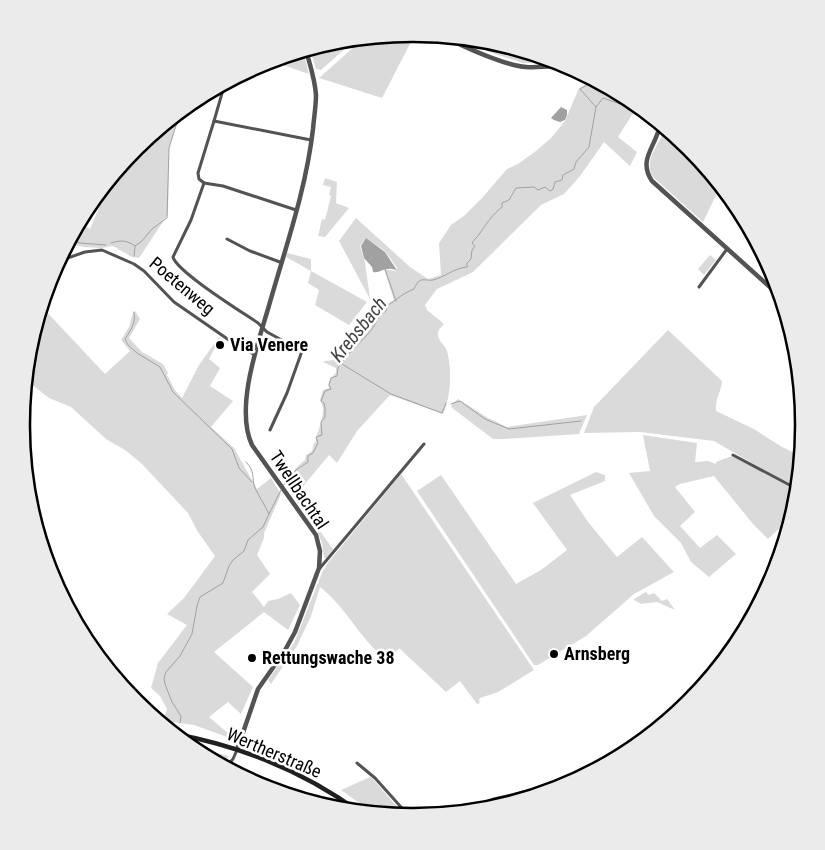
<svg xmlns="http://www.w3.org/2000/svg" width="825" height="850" viewBox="0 0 825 850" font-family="'Roboto Condensed',sans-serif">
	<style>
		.green { fill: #dadada }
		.water { fill: #a1a1a1 }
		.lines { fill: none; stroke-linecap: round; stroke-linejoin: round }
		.stream { stroke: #a1a1a1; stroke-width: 1 }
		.minor { stroke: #535353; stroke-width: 3 }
		.tertiary { stroke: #535353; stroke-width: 4.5 }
		.secondary { stroke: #202020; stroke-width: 4.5 }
		.poi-dot { fill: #000; stroke: #fff; stroke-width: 2 }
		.labels { text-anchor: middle; stroke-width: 5; stroke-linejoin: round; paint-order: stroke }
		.street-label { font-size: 18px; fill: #000; stroke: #fff }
		.poi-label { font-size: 18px; font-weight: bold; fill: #000; stroke: #fff; text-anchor: start }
		.water-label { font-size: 19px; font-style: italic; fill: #424242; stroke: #fff }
		.rim { fill: none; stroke: #000; stroke-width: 2.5 }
	</style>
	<rect width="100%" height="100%" fill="#fff"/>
	<g class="green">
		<path d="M415 34 382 98 319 78 363 39Z"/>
		<path d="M454 38 489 41 557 62 523 63 489 52Z"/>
		<path d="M356 39 321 70 316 69 310 49 336 41Z"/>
		<path d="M303 51 309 74 271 61Z"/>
		<path d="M593 80 630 100 648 114 637 107 618 137 637 152 630 166 604 142 580 176 564 194 541 205 473 272 437 289 425 305 427 310 444 324C441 327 438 330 438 334 437 340 445 345 447 351 452 369 451 397 443 414L390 395 357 431 337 463 329 455 295 496 284 482 299 465 305 460 306 455 312 451 314 443 316 442V437C318 434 324 413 323 408 323 405 321 403 320 400L323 390 329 388C327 381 332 377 336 373V368L323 362 325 361 334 360 354 337 358 341 385 305 394 300 384 269 395 271 397 268 385 251 366 238 360 246 365 262 370 299 339 241 356 218 410 267 428 279 441 275 439 243 451 225 465 215 483 197 507 169 518 164 536 151 551 138 565 121 579 88Z"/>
		<path d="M181 112 169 148 168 214 139 258 132 257 113 246 101 248 83 247 68 243 79 222 90 229 112 177 136 148Z"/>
		<path d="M665 128 689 149 720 187 703 222 653 177C643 159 659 146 665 128Z"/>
		<path d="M325 178 337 182 336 203 349 208 325 237 318 236 322 219 325 220 331 196 329 195 331 187 323 185Z"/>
		<path d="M287 253 311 259V271L367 302 349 325 315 305 319 290 308 283 311 271 286 257Z"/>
		<path d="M710 255 716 260 704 275 698 269Z"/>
		<path d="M42 307 105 374 130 351 121 340 129 327 133 313 135 311 140 319 129 338 142 352 163 364 168 373 167 375 175 390 182 398 199 365 219 337 220 338 209 359 220 368 210 386 233 401 211 427 234 448 257 489 271 478 281 494 264 533V538L257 555 270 574 252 592 264 607 268 601 278 599 291 593 300 605 288 630 264 612 214 652 253 687 241 714 228 702 209 717 229 734 227 737 194 725 158 720 156 718 164 717 167 709 160 696 151 688 158 663 187 625 167 614 184 598 215 556 198 532 188 513 141 463 125 450 106 439 71 407 49 398 26 380 29 348Z"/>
		<path d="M668 330 722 381C721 393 715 398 716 411L754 429 782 447 801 456 797 489 714 441 640 432 584 433 594 407Z"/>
		<path d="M458 399 488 418 507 427 587 415 579 434 505 439H493L451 407 453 403Z"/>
		<path d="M643 435 697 443 695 462 708 461 716 464V462L732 456 797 491C794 519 787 521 768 539L753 524 714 476 680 484 675 487 695 512 680 526 700 548 717 535 736 554 709 577 691 562 681 543 654 516 629 473 650 471Z"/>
		<path d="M596 472 605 475V481L570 495 588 522 617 557 642 537 674 572 634 594 586 636 538 665H534L417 491 441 475 516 584 541 570 567 550 533 503Z"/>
		<path d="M401 474 534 670 498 692 480 698 479 700 480 703 477 704 460 681 446 692 399 648 388 661C360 640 347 608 320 587L311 616 297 646 271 684 268 680 294 643 322 573 327 564Z"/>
		<path d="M314 523 333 549 326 558H324L322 543Z"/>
		<path d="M646 592 649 595 654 593 662 601 667 599 675 610 657 602 641 604 634 600V599Z"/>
		<path d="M191 747 229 756 222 765Z"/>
		<path d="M370 777 373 779 404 815 372 812 341 790Z"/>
	</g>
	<g class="water">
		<path d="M561 107 567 110V115L565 120 560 122 554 120 551 118Z"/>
		<path d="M366 238 385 252 396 269 395 270C385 266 380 274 373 272L372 267 364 258 361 246Z"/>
	</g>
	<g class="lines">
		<g class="stream">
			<path d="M596 107 603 98 626 106H637"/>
			<path d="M70 240 80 243 106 245"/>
			<path d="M111 243C120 240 127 240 135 246"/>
			<path d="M135 246 141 242 152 229 167 218 169 148 178 119 177 116 179 113"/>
			<path d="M134 256 135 247"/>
			<path d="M385 269 396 301"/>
			<path d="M134 312C136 323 131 330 125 339L128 345 137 353 160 367 173 392 232 449 239 468 252 482"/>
			<path d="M342 364 391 394 442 413 446 403"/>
			<path d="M451 404 460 401 485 419 509 429 581 421"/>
			<path d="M283 486 296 470 308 462V456L313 453 318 443 316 437 322 435 321 422 325 417V408L324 403 321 401 325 391 331 389 329 385 331 378 337 376C337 375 338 369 338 368 346 354 362 342 372 329 376 324 378 315 386 311L387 306C396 300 405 292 414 289 416 285 417 282 421 280 425 279 430 281 433 280 445 277 454 268 467 267V263L471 259 472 250 475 246 472 243C474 239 478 237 480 233 487 223 492 215 502 207V203L509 200 516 188 534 187 538 190 545 187 550 191 553 189 555 182 562 180 563 175 574 169 576 162 589 147 596 107 580 89 594 81"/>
			<path d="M269 514 281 490"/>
			<path d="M180 723 181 716 172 702 165 684 164 678 166 672 180 656 192 634 197 606 200 597 223 583 229 566 233 560 244 551 248 540 263 527 269 514C265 505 259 497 255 488 251 477 256 472 246 462"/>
		</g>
		<g class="minor">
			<path d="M214 121 225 83"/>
			<path d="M204 183 223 186 296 210"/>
			<path d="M227 239 250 251 280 262"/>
			<path d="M59 261 85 252 102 250 134 264 144 271 174 302 229 340 255 355"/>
			<path d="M766 284 772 272"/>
			<path d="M699 287 727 249"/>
			<path d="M270 430 287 393 302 351 267 332 258 323C242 312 177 272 173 257L191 220 204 183 199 179 198 173 214 121 311 140"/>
			<path d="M733 455 797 489"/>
			<path d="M320 568 424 444"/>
			<path d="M357 763 375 778 409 816"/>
			<path d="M226 767 233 759 237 750"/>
			<path d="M460 812 494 799 575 780"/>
		</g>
		<g class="tertiary">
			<path d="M446 37C463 47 507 66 526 67 538 68 552 66 564 65"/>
			<path d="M660 124C657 146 637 159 652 181L781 297"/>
			<path d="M237 750 258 689 284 652 295 632 319 568 320 551 316 535 252 445C235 409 257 346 268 309 285 249 306 190 313 129 314 117 316 106 316 95 315 79 310 65 306 50"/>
		</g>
		<path class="secondary" d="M175 734C240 746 304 772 358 811"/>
	</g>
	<g class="poi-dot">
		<circle cx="220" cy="345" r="5"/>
		<circle cx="554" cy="654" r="5"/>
		<circle cx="252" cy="658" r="5"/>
	</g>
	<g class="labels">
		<g class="street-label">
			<text transform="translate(182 286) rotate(40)" y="6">Poetenweg</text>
			<text transform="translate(299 490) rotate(56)" y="6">Twellbachtal</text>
			<text transform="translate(274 753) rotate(23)" y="6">Wertherstraße</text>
		</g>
		<g class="poi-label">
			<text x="230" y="351">Via Venere</text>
			<text x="564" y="660">Arnsberg</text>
			<text x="262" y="664">Rettungswache 38</text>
		</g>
		<g class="water-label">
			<text transform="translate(358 329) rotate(-51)" y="7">Krebsbach</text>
		</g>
	</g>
	<path d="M0 0H825V850H0ZM412 42H413A382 382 0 0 1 795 424V426A382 382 0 0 1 413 808H412A382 382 0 0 1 30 426V424A382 382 0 0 1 412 42Z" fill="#ebebeb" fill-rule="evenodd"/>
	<path class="rim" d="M412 42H413A382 382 0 0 1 795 424V426A382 382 0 0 1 413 808H412A382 382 0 0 1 30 426V424A382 382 0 0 1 412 42Z"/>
</svg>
